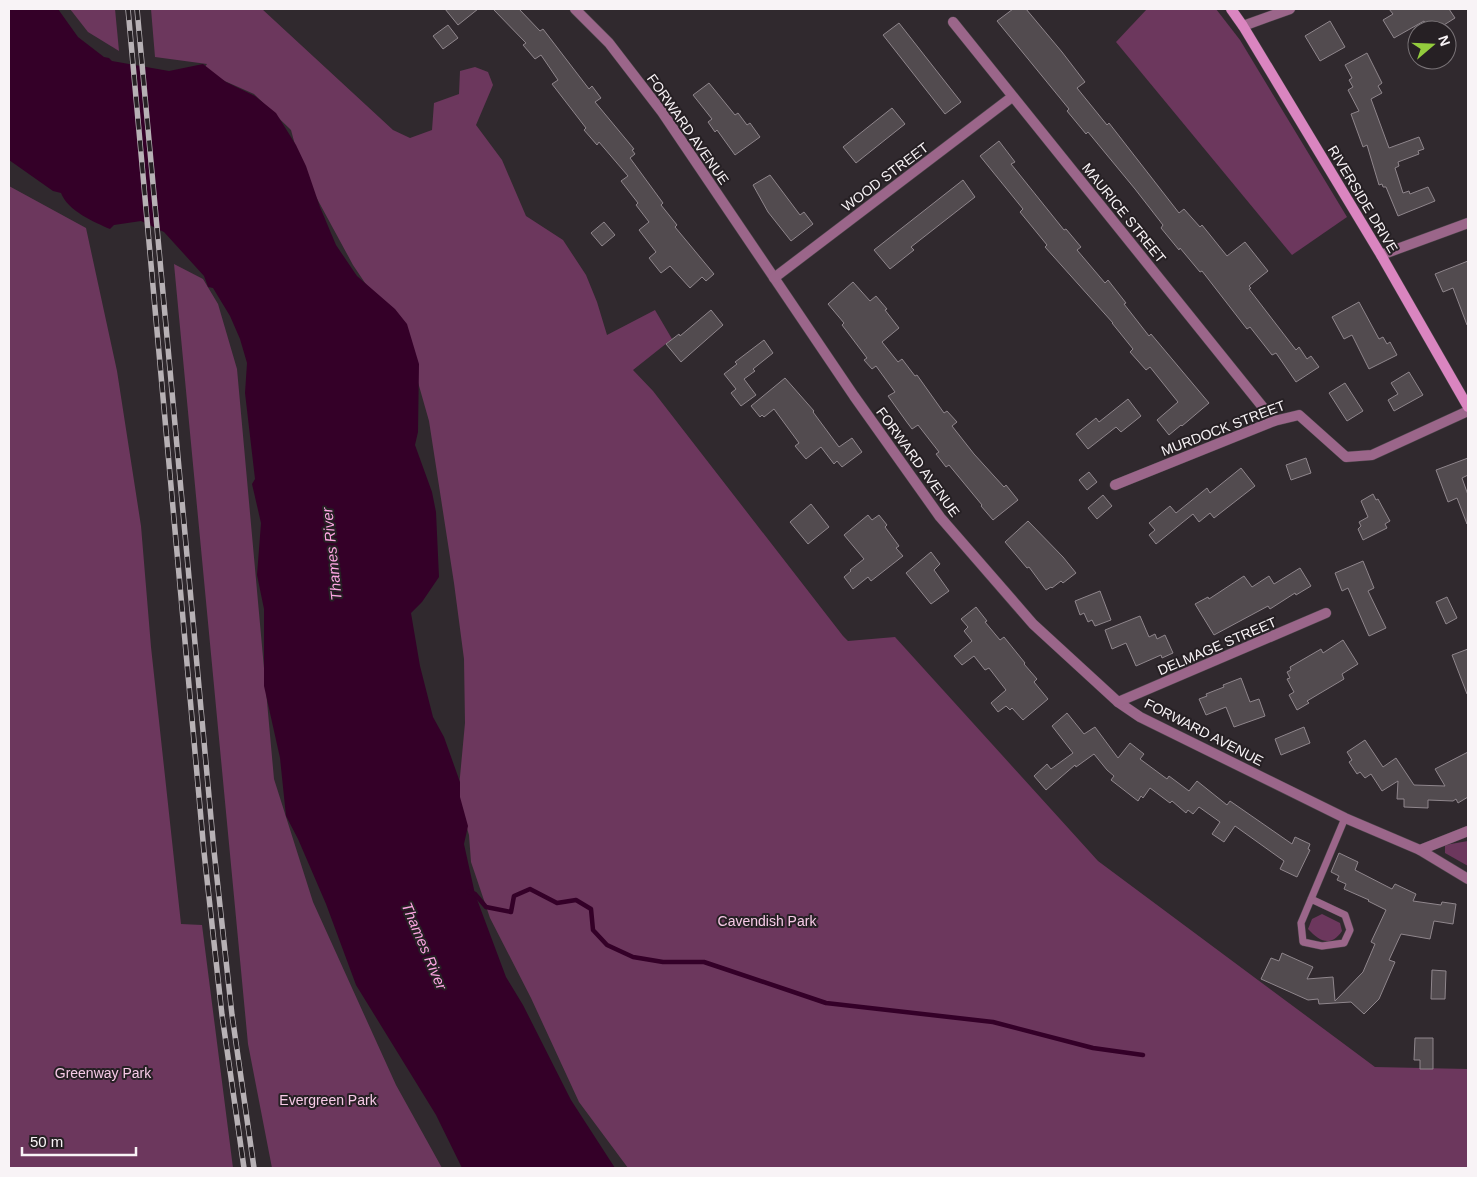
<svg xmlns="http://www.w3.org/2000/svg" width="1477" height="1177" viewBox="0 0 1477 1177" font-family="Arial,sans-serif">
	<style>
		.green { fill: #6c375d }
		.water { fill: #340028 }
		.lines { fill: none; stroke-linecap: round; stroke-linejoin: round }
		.stream { stroke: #340028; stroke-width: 4.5 }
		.building { fill: #524b4f; stroke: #8f868c }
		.lane-casing { stroke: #4c454a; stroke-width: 8 }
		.street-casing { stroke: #4c454a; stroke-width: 11 }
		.secondary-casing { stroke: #4c454a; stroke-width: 11 }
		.lane { stroke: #9b668a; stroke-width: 7 }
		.street { stroke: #9b668a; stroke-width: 10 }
		.secondary { stroke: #da85c0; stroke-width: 10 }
		.rail-casing { stroke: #b7b1b5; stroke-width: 5.5 }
		.rail { stroke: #262024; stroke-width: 4; stroke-dasharray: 11; stroke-linecap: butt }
		.labels { text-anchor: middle; stroke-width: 4; stroke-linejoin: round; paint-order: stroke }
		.street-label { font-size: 14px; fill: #f8f3f6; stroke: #262024 }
		.park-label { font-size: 14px; fill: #f7cae7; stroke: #262024 }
		.water-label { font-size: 15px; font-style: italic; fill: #fca6e2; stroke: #262024 }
	</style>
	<rect width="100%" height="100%" fill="#30292e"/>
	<g class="green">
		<path d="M70 9H115L119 51 88 32Z"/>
		<path d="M151 9H262L393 130 410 138 432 130 434 103 459 94 460 71 475 67 488 72 493 85 476 125 502 160 526 216 563 240 586 275 597 302 607 335 655 310 672 339 633 370 653 391 843 636 848 641 895 637 1098 861 1375 1067 1468 1069V1168H628L579 1102 531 998 490 918 471 862 469 835 458 798 465 723 464 659 454 583 429 421 408 347 353 265 302 171 291 130 254 94 202 71 207 64 155 57Z"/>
		<path d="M1147 9H1216L1240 40 1347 217 1292 255 1116 42Z"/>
		<path d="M9 186 86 228 117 371 141 526 151 647 181 924 202 925 233 1168H9Z"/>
		<path d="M174 264 203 279 218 304 237 369 274 779 313 902 396 1085 442 1168H272L248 1044Z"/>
		<path d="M1468 841V866L1445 853V845Z"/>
		<path d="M1322 914 1340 923 1342 931C1331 947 1320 942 1308 929L1312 919Z"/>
	</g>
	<path class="water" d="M9 9H58L78 37 104 57 109 58 112 61 169 71 203 64 226 82 255 96 276 113 296 145 306 166 320 207 336 245 357 276 395 309 407 324 419 364 418 432 415 445 432 492 436 512 439 577 422 602 411 613 420 666 433 717 444 737 460 782V797L468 826 464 844 475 894 506 977 523 1005 571 1100 615 1168H462L436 1115 356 985 326 904 298 839 286 816 280 758 264 686V609L257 575 261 523 252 484 255 479 245 393 247 363 240 339 230 316 213 288 208 287 204 276 164 232 141 221 114 225 110 229C94 222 68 211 61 193L53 191 9 160Z"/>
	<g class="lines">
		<path class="stream" d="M469 892 475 894 486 907 511 912 514 896 530 889 557 903 576 900 591 909 593 930 607 945 633 957 663 962H704L826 1003 993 1022 1093 1048 1143 1055"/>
	</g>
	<g class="building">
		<path d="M445 9H478L458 25Z"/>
		<path d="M493 9H519L540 31 543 29 589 89 592 86 601 98 595 102 634 149 632 150 635 154 630 158 663 203 661 205 677 225 675 227 714 274 706 281 702 277 690 288 670 266 661 273 649 258 656 252 639 230 649 222 636 205 638 203 621 181 628 176 599 142 597 145 584 130 586 128 552 84 558 80 541 55 535 59 523 45 526 43Z"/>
		<path d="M1013 9H1026L1062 52 1085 82 1077 88 1107 125 1109 123 1179 213 1184 209 1200 227 1202 225 1227 256 1245 242 1268 271 1249 286 1251 288 1249 289 1296 350 1299 347 1307 359 1311 356 1319 367 1296 382 1276 353 1272 355 1250 327 1247 329 1202 271 1200 272 1180 248 1179 250 1161 228 1163 225 1135 189 1088 132 1086 134 1072 117 1067 111 1069 109 997 21Z"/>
		<path d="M1389 9H1449L1455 18 1436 30H1430L1424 21 1394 38 1383 20 1393 14Z"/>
		<path d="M1330 21 1345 47 1320 61 1305 36Z"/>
		<path d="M899 23 961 102 945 114 883 35Z"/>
		<path d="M448 25 458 38 443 49 433 36Z"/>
		<path d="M1367 53 1382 83 1378 86 1382 93 1371 99 1389 148 1419 137 1424 149 1418 151 1419 154 1398 162 1399 166 1395 168 1403 193 1409 191 1410 194 1428 187 1435 201 1398 216 1386 187H1383L1382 184 1379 185 1367 145 1363 147 1351 114 1359 111 1348 90 1353 87 1349 80 1352 78 1345 65Z"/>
		<path d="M709 83 735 115 738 113 747 125 750 123 760 137 735 155 717 130 715 132 708 122 712 119 693 95Z"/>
		<path d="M892 108 905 124 856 163 843 147Z"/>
		<path d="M999 141 1015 162 1011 164 1064 230 1066 229 1081 247 1077 250 1105 283 1108 280 1126 303 1124 304 1149 336 1151 334 1209 403 1182 426 1181 425 1169 435 1157 420 1178 402 1150 367 1146 370 1130 352 1133 349 1112 323H1113L1045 247 1047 245 1020 212 1023 209 980 156Z"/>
		<path d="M770 175 800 215 804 212 813 224 791 241 768 212 753 185Z"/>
		<path d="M963 180 975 197 911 247 914 250 890 269 874 250Z"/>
		<path d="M604 222 615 235 602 246 591 233Z"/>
		<path d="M1468 261V324L1467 325 1453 288 1443 292 1435 274Z"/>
		<path d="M853 282 870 301 876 296 887 309 885 310 899 328 882 342 898 362 902 359 915 376 917 375 944 413 947 411 957 422 952 426 974 454 1004 487 1006 485 1018 500 993 520 981 506 982 505 949 465 946 467 936 454 939 452 918 425 912 429 906 421 888 396 895 392 876 366 872 369 864 360 867 358 842 325 844 323 828 304Z"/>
		<path d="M1359 302 1379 339 1383 337 1387 344 1390 342 1397 355 1369 369 1352 335 1344 339 1332 317Z"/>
		<path d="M711 310 723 325 681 362 666 344 679 334 680 336Z"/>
		<path d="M764 340 773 353 753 369 755 371 744 379 756 395 741 406 731 393 736 389 724 374 737 364 735 362Z"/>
		<path d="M1409 372 1423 395 1394 411 1388 400 1398 394 1391 383Z"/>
		<path d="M785 378 814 411 813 412 839 447 852 438 862 452 842 467 837 461 834 464 821 447 806 459 795 446 799 443 774 409 764 417 762 415 760 417 751 406Z"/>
		<path d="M1345 383 1363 411 1347 421 1329 393Z"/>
		<path d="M1128 399 1141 416 1121 432 1116 427 1088 449 1076 434 1096 418 1099 422Z"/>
		<path d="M1306 458 1311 473 1291 480 1286 465Z"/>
		<path d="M1468 458V475L1462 478 1468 495 1467 524 1457 498 1448 502 1436 470Z"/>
		<path d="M1241 468 1255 486 1214 518 1210 513 1199 522 1193 514 1156 544 1149 535 1155 530 1149 523 1170 506 1176 513 1207 488 1210 493Z"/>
		<path d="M1089 472 1097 482 1087 490 1079 480Z"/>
		<path d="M1373 494 1376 500 1378 499 1390 521 1385 524 1387 528 1363 540 1358 529 1361 526 1359 522 1368 517 1361 501Z"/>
		<path d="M1103 495 1112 506 1097 519 1088 508Z"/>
		<path d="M811 504 829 527 808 544 790 522Z"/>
		<path d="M868 515 872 520 879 515 887 525 885 527 899 546 896 548 903 556 871 581 868 577 853 589 844 577 851 571 850 570 864 559 844 535Z"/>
		<path d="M1028 521 1063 557 1076 573 1063 583 1061 581 1052 588 1051 587 1046 590 1029 567 1027 568 1005 542Z"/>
		<path d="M931 552 940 564 934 570 949 591 931 604 906 573Z"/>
		<path d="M1363 561 1374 588 1368 591 1386 628 1369 636 1348 588 1342 591 1335 573Z"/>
		<path d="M1300 568 1311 586 1296 595 1295 593 1270 609 1268 606 1214 635 1195 604 1208 597 1209 599 1244 576 1252 587 1269 576 1274 584Z"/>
		<path d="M1100 591 1111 620 1095 626 1092 620 1088 622 1084 613 1080 615 1075 601Z"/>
		<path d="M1447 597 1457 618 1446 624 1436 602Z"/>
		<path d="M976 607 987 621 985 622 1000 640 1004 637 1025 663 1024 664 1037 679 1034 682 1048 699 1023 720 1012 708 1010 710 1006 706 998 712 991 703 1006 690 989 668 985 670 974 656 962 665 954 656 972 641 964 631 968 627 961 619Z"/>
		<path d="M1140 616 1149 637 1155 634 1157 639 1165 635 1173 653 1162 658 1161 655 1136 666 1126 643 1112 649 1105 630Z"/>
		<path d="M1343 640 1358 664 1342 674 1344 679 1307 701 1309 703 1297 710 1289 695 1294 692 1287 679 1290 678 1287 672 1291 670 1290 667 1321 649 1323 653Z"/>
		<path d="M1468 649V693L1467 694 1452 655Z"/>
		<path d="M1241 678 1250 702 1259 699 1265 716 1234 727 1226 707 1206 715 1199 699 1207 696 1206 694 1224 687 1223 685Z"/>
		<path d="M1067 713 1084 734 1095 727 1118 758 1130 743 1144 754 1140 759 1167 779 1169 776 1189 791 1197 781 1227 805 1230 801 1292 844 1295 837 1310 844 1308 849 1310 850 1297 877 1280 869 1284 861 1235 826 1224 842 1212 834 1220 822 1199 807 1193 814 1188 810 1186 813 1172 801 1170 803 1150 788 1143 798 1141 796 1138 801 1111 780 1114 776 1107 770 1094 754 1076 767 1075 765 1046 790 1034 776 1047 764 1051 769 1073 753 1052 726Z"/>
		<path d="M1304 727 1310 743 1281 755 1275 739Z"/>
		<path d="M1365 740 1383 767 1396 758 1414 785 1445 786 1435 769 1468 752V797L1458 803 1456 799 1453 801 1428 800V808L1404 807V799H1397L1398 781 1382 791 1371 774 1365 778 1360 772 1357 774 1349 762 1352 760 1347 752Z"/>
		<path d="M1339 853 1358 862 1355 870 1392 889 1395 884 1416 894 1413 901 1441 905 1442 902 1456 904 1453 924 1434 921 1430 939 1401 934 1389 960 1395 962 1379 999 1364 1014 1351 1002 1319 1004 1318 999 1308 1000 1261 979 1271 958 1279 961 1282 953 1313 967 1307 979 1333 977 1335 1001 1363 972 1375 944 1371 942 1386 910 1368 901 1369 900 1344 889 1346 884 1337 880 1339 876 1331 872Z"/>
		<path d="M1432 970 1446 971 1445 999H1431Z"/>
		<path d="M1415 1038H1433V1069H1420V1060H1414Z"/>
	</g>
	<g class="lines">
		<defs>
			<path id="lane" d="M1311 899 1345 915 1350 930 1344 943 1322 946 1303 942 1301 923 1345 818"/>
			<g id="street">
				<path d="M575 9 609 43 662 112 854 396 940 517 1033 624 1118 702 1140 717 1345 818 1420 850 1468 831"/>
				<path d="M953 22 1274 421"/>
				<path d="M1243 26 1290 9"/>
				<path d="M1381 255 1468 223"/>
				<path d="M774 278 1012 97"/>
				<path d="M1115 485 1274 421 1299 415 1346 457 1372 455 1468 411"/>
				<path d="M1118 702 1326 613"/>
				<path d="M1420 850 1468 879"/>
			</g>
			<path id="secondary" d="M1231 9 1243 26 1381 255 1468 407"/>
		</defs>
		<use href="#lane" class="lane-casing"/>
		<use href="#street" class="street-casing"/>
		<use href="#secondary" class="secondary-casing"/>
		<use href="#lane" class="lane"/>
		<use href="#street" class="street"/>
		<use href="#secondary" class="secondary"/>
		<defs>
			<g id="rail">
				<path d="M128 9 204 852 222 1015 244 1168"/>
				<path d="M137 9 214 851 232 1015 254 1168"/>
			</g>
		</defs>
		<use href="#rail" class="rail-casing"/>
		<use href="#rail" class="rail"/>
	</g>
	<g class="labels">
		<g class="street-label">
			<text transform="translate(688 129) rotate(55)" y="5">FORWARD AVENUE</text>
			<text transform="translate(885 177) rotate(-37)" y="5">WOOD STREET</text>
			<text transform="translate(1363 199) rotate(59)" y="5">RIVERSIDE DRIVE</text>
			<text transform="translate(1124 213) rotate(51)" y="5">MAURICE STREET</text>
			<text transform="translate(1223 428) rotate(-21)" y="5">MURDOCK STREET</text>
			<text transform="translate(918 462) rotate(54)" y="5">FORWARD AVENUE</text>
			<text transform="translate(1217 646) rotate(-23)" y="5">DELMAGE STREET</text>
			<text transform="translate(1204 732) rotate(27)" y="5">FORWARD AVENUE</text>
		</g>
		<g class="park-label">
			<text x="767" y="926">Cavendish Park</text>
			<text x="103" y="1078">Greenway Park</text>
			<text x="328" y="1105">Evergreen Park</text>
		</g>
		<g class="water-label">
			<text transform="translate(332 554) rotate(-96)" y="5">Thames River</text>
			<text transform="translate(424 946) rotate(67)" y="5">Thames River</text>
		</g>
	</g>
	<rect width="1477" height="1177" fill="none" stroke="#f8f3f6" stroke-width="20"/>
	<g transform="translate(1432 45) rotate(71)"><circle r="24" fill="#262024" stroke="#7a7478"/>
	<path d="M0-4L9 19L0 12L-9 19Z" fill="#93cc3d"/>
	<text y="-8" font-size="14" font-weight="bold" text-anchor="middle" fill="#f8f3f6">N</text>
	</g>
	<path d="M22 1147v8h114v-8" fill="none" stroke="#f8f3f6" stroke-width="2.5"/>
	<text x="30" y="1147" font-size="15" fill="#f8f3f6" stroke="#262024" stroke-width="4" paint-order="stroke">50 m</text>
</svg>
